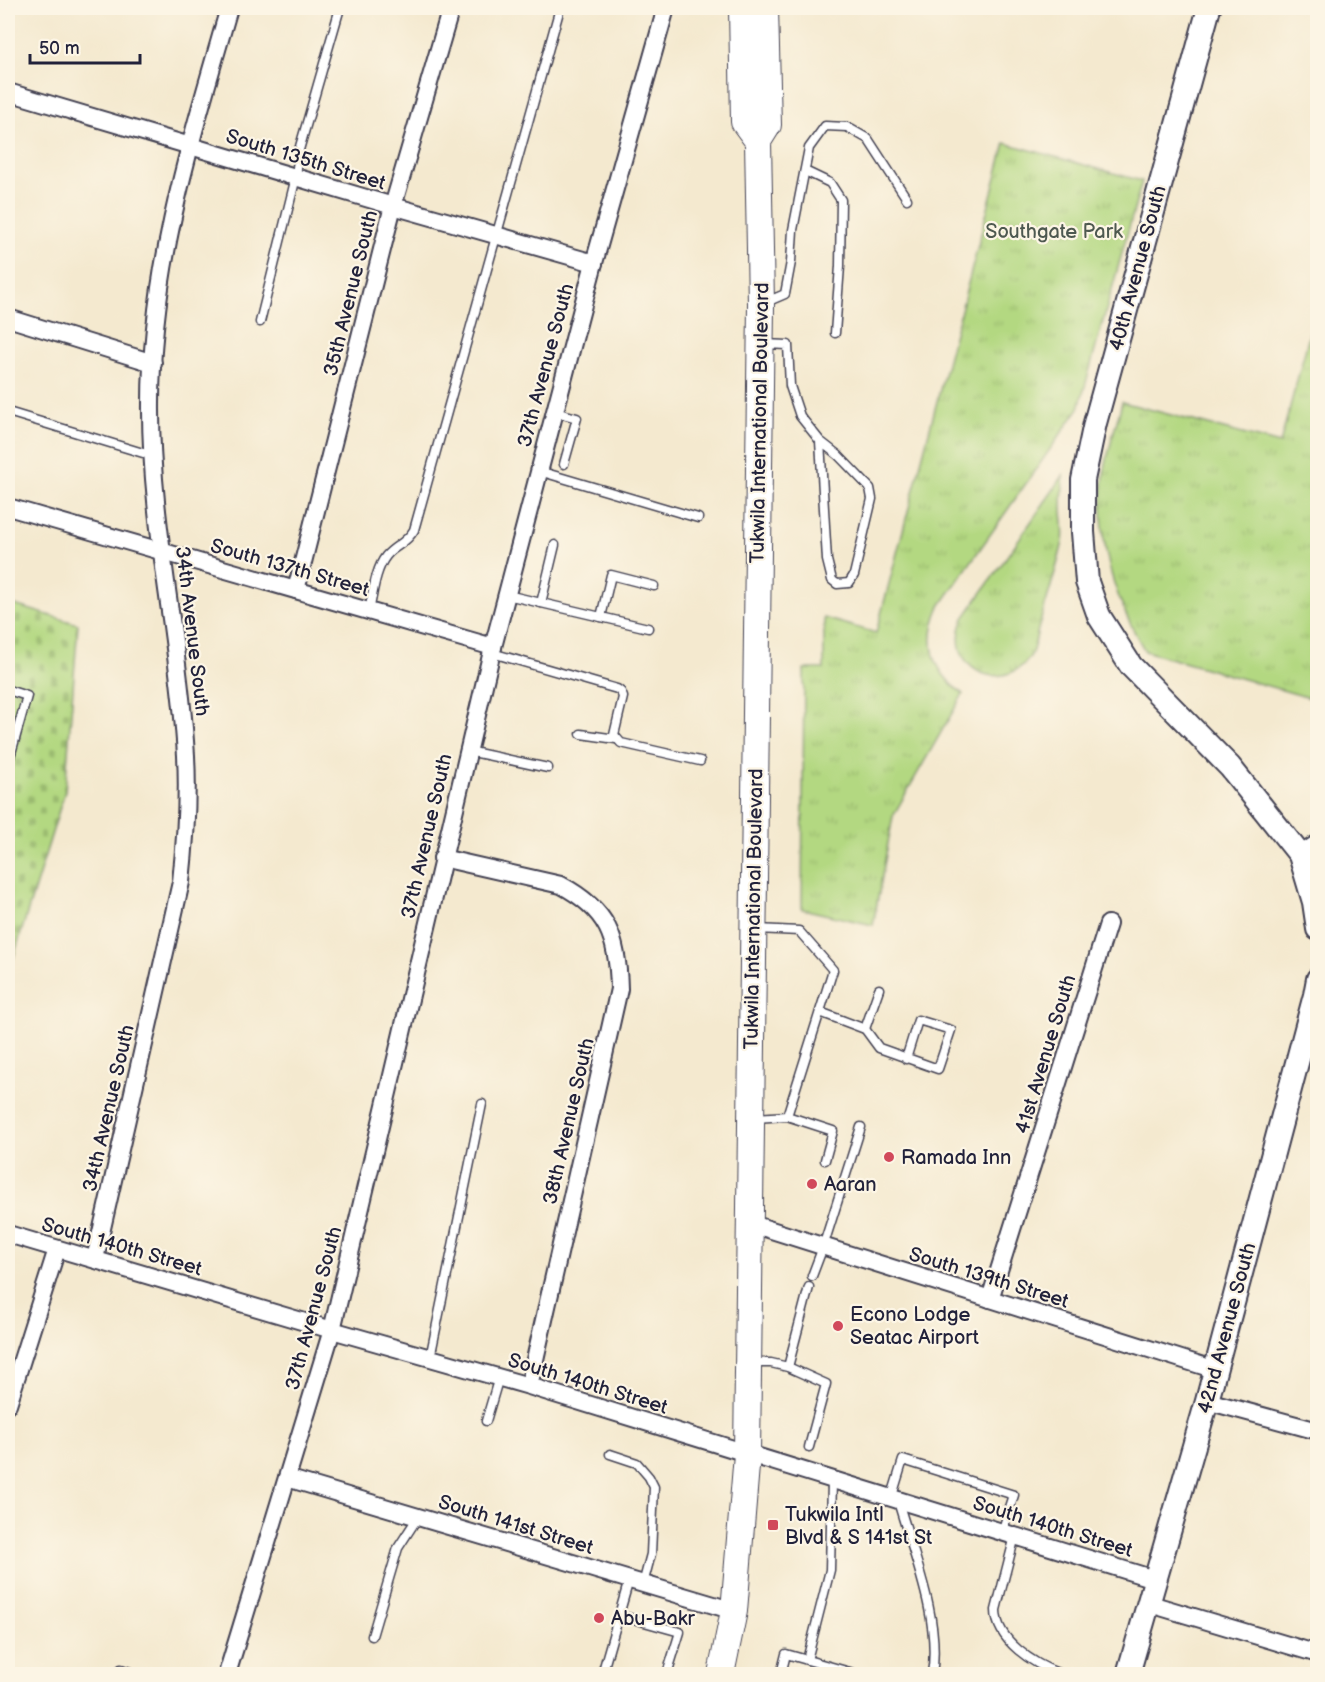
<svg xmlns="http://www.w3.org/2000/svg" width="1325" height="1682" viewBox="0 0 1325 1682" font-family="'Balsamiq Sans',sans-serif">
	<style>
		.grass { fill: url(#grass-tufts); stroke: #6a7d5e; stroke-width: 1.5 }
		.cemetery { fill: url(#cemetery-stones); stroke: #6a7d5e; stroke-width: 1.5 }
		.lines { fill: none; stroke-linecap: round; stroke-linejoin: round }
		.lane-casing { stroke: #424051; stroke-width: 11 }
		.street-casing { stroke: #424051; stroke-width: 20 }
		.secondary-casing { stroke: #424051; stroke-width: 26 }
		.primary-casing { stroke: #424051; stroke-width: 28 }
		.lane { stroke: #fff; stroke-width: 8 }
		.street { stroke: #fff; stroke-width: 16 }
		.secondary { stroke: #fff; stroke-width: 22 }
		.primary { stroke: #fff; stroke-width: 26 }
		.poi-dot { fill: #d1495b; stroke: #fcf5e5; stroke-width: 2 }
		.labels { text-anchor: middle; stroke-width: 4.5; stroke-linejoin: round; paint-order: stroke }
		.street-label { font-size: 20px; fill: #22223b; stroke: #fcf5e5 }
		.park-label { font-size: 20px; fill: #4e5950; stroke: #fcf5e5 }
		.poi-label { font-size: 20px; fill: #22223b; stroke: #fcf5e5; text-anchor: start }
	</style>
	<defs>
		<pattern id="grass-tufts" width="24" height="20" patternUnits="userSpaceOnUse" patternTransform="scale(1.5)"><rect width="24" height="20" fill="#b3d881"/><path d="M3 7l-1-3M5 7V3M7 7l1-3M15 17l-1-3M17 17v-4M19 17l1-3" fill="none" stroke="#9ab970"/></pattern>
		<pattern id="cemetery-stones" width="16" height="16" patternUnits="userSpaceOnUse" patternTransform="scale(1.5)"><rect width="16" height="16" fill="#b3d881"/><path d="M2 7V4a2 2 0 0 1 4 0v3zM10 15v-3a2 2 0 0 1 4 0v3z" fill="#9ab970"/></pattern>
	</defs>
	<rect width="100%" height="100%" fill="#fcf5e5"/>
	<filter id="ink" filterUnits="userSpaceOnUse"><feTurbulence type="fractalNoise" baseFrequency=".0167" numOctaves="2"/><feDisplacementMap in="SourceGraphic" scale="12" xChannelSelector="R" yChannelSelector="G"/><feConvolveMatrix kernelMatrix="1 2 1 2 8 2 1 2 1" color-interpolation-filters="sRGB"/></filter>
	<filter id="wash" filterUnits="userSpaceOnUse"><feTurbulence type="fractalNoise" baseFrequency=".008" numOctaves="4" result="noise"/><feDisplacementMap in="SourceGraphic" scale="24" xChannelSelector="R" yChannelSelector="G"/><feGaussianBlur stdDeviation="1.35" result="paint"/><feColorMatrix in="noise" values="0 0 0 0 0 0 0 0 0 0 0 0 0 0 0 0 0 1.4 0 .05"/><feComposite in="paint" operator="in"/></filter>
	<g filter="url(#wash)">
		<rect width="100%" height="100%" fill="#f4e9cf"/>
		<g class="grass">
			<path d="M1005 143 1142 181 1079 408 940 606C924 641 932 671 963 694L893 816 873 925 802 909 804 669H824V618L876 633Z"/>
			<path d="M1316 310 1318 311 1317 700 1145 651C1112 595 1096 539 1104 474 1108 449 1116 426 1122 402L1280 444Z"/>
			<path d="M1063 476C1063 487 1062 498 1062 509 1062 519 1065 531 1063 541 1057 569 1047 598 1039 626 1036 635 1035 649 1030 657 1001 697 942 668 964 618Z"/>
		</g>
		<path class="cemetery" d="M8 603 78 624 65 791 8 975Z"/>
	</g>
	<g filter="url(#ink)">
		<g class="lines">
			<defs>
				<g id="lane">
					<path d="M805 171 830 183 841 200 840 266 835 333"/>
					<path d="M764 303 785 294 791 262 793 230 809 148 825 126 847 127 868 139 907 199"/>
					<path d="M260 322 296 177 299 150 340 8"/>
					<path d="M763 344 788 345 790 386 800 416 820 441 827 560 832 580 837 584 849 583 854 575 872 499 870 488 838 455 820 441"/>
					<path d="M8 412 153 456"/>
					<path d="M555 412 577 418 564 464"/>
					<path d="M539 471 698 518"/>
					<path d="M507 595 648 628"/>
					<path d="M541 603 555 545"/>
					<path d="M369 611C373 594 375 570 386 556 395 545 406 544 414 530L560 8"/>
					<path d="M601 617 611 575 654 586"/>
					<path d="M492 653 617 689 621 692 623 697 614 735 621 743 700 761"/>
					<path d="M8 690 27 696 8 764"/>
					<path d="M581 734 616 739"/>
					<path d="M468 751 548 768"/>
					<path d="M820 1012 865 1029 879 1048 938 1069 951 1030 918 1020 906 1059"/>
					<path d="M865 1029 879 989"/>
					<path d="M787 1116 833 1131 825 1160"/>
					<path d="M754 1118 787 1116 833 970 799 931 757 929"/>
					<path d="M812 1276 823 1247 861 1127"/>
					<path d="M430 1358 482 1104"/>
					<path d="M751 1363H771L788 1367 809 1287"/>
					<path d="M788 1367 826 1384 809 1447"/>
					<path d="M486 1421 499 1377"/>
					<path d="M610 1454 637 1463 649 1477 654 1487 651 1554 643 1584"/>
					<path d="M891 1499 903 1460 1014 1495 1002 1532"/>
					<path d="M898 1501C913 1554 941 1619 932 1674"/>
					<path d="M1015 1536 996 1610C996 1641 1034 1664 1060 1674"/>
					<path d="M619 1615 680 1632 667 1674"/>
					<path d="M372 1636 398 1548 418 1517"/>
					<path d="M807 1660 830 1570 832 1481"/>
					<path d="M121 1669 136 1674"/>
					<path d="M602 1674 629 1580"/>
					<path d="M781 1674 786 1654 857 1674"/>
				</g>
				<g id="street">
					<path d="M8 92 393 206 594 263"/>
					<path d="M8 318 153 363"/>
					<path d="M8 507 493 647"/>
					<path d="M296 590 393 206 451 8"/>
					<path d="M1300 855 1318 843"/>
					<path d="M442 858 561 885C608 910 618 938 619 989L529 1386"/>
					<path d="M749 1223 1216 1370"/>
					<path d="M8 1234 332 1330 529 1386 1154 1579"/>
					<path d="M95 1259 181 882C186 836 189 788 185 741 177 628 150 517 151 403 151 266 192 137 229 8"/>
					<path d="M990 1299 1108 924"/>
					<path d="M1207 1401 1318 1431"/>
					<path d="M8 1404 57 1249"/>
					<path d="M287 1478 734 1611"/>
					<path d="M1147 1603 1318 1654"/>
					<path d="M227 1674 332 1330 493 647 594 263 666 8"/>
				</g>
				<g id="secondary">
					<path d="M1209 8 1095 423 1083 480V532L1087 582 1099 616 1131 666 1230 767 1300 855 1314 902 1318 929"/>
					<path d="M1128 1674 1207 1401 1315 995 1318 979"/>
				</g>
				<g id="primary">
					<path d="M742 8 744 122 758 141"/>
					<path d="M721 1674 734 1611 747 1454 761 304 758 141 768 125 765 8"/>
				</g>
			</defs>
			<use href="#lane" class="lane-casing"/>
			<use href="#street" class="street-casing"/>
			<use href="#secondary" class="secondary-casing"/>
			<use href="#primary" class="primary-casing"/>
			<use href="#lane" class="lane"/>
			<use href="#street" class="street"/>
			<use href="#secondary" class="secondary"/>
			<use href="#primary" class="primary"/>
		</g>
	</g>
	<g class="poi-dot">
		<circle cx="889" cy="1157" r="6"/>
		<circle cx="812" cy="1184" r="6"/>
		<circle cx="838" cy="1326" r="6"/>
		<rect x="767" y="1519" width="12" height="12" rx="3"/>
		<circle cx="599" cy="1618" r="6"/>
	</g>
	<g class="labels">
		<g class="street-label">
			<text transform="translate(306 159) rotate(17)" y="7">South 135th Street</text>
			<text transform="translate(1137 268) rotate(-75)" y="7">40th Avenue South</text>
			<text transform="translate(350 293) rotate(-76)" y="7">35th Avenue South</text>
			<text transform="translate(545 365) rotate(-75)" y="7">37th Avenue South</text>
			<text transform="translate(759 423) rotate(-89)" y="7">Tukwila International Boulevard</text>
			<text transform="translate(290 567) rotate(16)" y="7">South 137th Street</text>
			<text transform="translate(193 631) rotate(83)" y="7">34th Avenue South</text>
			<text transform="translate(426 836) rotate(-77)" y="7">37th Avenue South</text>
			<text transform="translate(753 909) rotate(-89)" y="7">Tukwila International Boulevard</text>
			<text transform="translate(1045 1054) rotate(-73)" y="7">41st Avenue South</text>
			<text transform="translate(108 1108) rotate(-77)" y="7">34th Avenue South</text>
			<text transform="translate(568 1121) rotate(-77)" y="7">38th Avenue South</text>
			<text transform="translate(122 1246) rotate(16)" y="7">South 140th Street</text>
			<text transform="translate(989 1277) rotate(17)" y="7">South 139th Street</text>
			<text transform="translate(313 1308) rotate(-75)" y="7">37th Avenue South</text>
			<text transform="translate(1226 1328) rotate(-75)" y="7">42nd Avenue South</text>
			<text transform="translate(588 1383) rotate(17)" y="7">South 140th Street</text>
			<text transform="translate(516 1524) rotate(17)" y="7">South 141st Street</text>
			<text transform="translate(1053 1526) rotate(17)" y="7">South 140th Street</text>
		</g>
		<g class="park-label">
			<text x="1054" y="238">Southgate Park</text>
		</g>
		<g class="poi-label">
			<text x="901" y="1164">Ramada Inn</text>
			<text x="824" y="1191">Aaran</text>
			<text x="850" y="1321">Econo Lodge<tspan x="850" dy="23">Seatac Airport</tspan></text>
			<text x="785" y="1521">Tukwila Intl<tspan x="785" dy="23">Blvd &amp; S 141st St</tspan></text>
			<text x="611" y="1625">Abu-Bakr</text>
		</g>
	</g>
	<rect width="1325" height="1682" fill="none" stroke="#fcf5e5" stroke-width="30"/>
	<path d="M30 54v9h110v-9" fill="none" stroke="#22223b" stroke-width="3"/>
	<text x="39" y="54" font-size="18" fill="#22223b" stroke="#fcf5e5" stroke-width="4.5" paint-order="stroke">50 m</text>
</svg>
